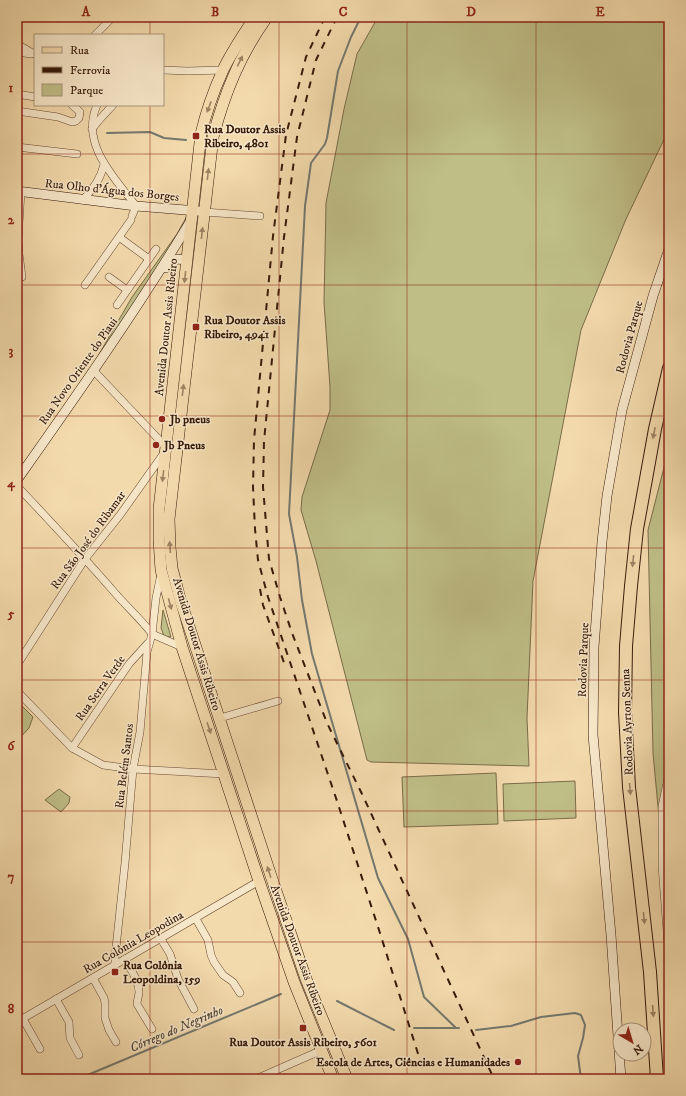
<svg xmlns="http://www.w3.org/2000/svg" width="686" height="1096" viewBox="0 0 686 1096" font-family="'IM FELL DW Pica',serif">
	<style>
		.park { fill: #bfbe87; stroke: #7a6c48 }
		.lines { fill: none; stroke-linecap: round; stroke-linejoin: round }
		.stream { stroke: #74786f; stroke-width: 2 }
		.street-casing { stroke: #654932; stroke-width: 8 }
		.secondary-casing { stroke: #361909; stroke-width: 10 }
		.primary-casing { stroke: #361909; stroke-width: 12 }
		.highway-casing { stroke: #361909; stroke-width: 14 }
		.street { stroke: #f7e7c9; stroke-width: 7 }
		.secondary { stroke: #f7e7c9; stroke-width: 9 }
		.primary { stroke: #f3daac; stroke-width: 11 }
		.highway { stroke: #f3daac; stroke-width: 12 }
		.rail { stroke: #361909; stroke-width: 2; stroke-dasharray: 7 7; stroke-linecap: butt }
		.oneway { fill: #9e8363 }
		.grid { fill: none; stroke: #8f2418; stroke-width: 1; stroke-opacity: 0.55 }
		.poi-dot { fill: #8f2418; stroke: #f7e7c9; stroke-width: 1.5 }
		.labels { text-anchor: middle; stroke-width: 3; stroke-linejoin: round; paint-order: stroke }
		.poi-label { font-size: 12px; font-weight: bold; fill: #361909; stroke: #f7e7c9; text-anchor: start }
		.street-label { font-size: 12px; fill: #361909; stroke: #f7e7c9 }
		.water-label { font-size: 13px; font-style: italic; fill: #55493c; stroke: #f7e7c9 }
		.neatline { fill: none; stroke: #8f2418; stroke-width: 1.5 }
		.grid-label { font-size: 13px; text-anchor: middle; font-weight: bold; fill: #8f2418 }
	</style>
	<rect width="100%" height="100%" fill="#f3daac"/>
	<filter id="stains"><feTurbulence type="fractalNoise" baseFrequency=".005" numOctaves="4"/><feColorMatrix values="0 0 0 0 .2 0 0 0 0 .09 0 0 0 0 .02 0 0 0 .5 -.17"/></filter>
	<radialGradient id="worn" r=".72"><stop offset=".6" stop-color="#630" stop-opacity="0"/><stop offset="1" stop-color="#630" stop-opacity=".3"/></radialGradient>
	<g class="park">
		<path d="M378 17H669V129L626 219 581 330 533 581 527 718 529 766 371 762 367 760 316 561 301 510 302 497 330 410V387L324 302 326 203 344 109 357 54Z"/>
		<path d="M188 214 186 235 94 363 132 297 177 234Z"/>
		<path d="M669 448V925L653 753 648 530Z"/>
		<path d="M163 610 171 637 164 636 161 628Z"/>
		<path d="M17 701 33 717 29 728 17 741Z"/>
		<path d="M496 773 498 824 404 827 402 777Z"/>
		<path d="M575 781 576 818 504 821 503 784Z"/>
		<path d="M59 789 70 797 69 803 61 812 45 800Z"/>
	</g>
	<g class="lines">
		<g class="stream">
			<path d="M361 17 351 37 338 71 327 138 325 144 311 163 305 206 289 514 297 557 302 600 312 654 378 878 408 939 424 997 455 1027"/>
			<path d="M107 133 150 132 164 138 186 140"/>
			<path d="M337 1001 394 1030"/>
			<path d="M414 1028H459"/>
			<path d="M476 1030 511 1026 541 1017 575 1013 581 1015 585 1025 583 1038 578 1056 581 1079"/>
			<path d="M78 1079 281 994"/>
		</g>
		<defs>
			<g id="street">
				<path d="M95 35 113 17"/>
				<path d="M17 44 34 54"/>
				<path d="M17 52 31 54"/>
				<path d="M163 70 187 71 223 70"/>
				<path d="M17 94 35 97"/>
				<path d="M97 105C80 144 114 177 136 206L132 216"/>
				<path d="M17 111 58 117 72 122 76 121 79 118 80 112 72 105"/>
				<path d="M92 129 100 119 113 105"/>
				<path d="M17 147 77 154"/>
				<path d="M21 191 18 240 19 254 22 277"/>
				<path d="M83 200C93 188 101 179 104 164"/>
				<path d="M204 212 260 216"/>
				<path d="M119 237 149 259"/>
				<path d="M109 277 127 290"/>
				<path d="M85 285 131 220"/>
				<path d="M117 305 156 249"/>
				<path d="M94 371 166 447"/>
				<path d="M17 486C50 521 83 556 115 593 127 607 141 619 152 634"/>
				<path d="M152 634 182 647"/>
				<path d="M17 665 85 559 120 515 164 453"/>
				<path d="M17 691 72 748 103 765 133 769 224 774"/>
				<path d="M220 718 278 701"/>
				<path d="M72 748 129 664 148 643"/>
				<path d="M669 774 662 806V866L669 957"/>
				<path d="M196 919 208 940 211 955 214 962 223 975 233 982 240 993"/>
				<path d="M161 939 170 954 178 979 194 1009"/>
				<path d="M125 959C130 969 139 980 139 992 139 996 137 1000 137 1004L152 1029"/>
				<path d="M115 965V957L125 863 133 769 140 732 147 652 152 634 156 598 161 574"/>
				<path d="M93 978 104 998 105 1003V1018L109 1030 116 1042"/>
				<path d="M56 999 69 1022 70 1038 79 1055"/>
				<path d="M23 1019 40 1049"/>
				<path d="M17 1022 259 881"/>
				<path d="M256 1079 322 1050"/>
			</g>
			<g id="secondary">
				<path d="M17 191 136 206 198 211"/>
				<path d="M166 268 177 259 187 260"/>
				<path d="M17 480C77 395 136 311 190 222"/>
				<path d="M621 1079 611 935 593 735 594 647 602 542 607 496 622 410 653 296 669 249"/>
			</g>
			<g id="primary">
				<path d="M255 17C244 34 232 51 223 70 214 90 206 112 201 134L159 509V540L161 570 182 647 259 881 294 982 333 1079"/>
				<path d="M267 17C240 55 225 92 213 137L169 519 170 547 172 568 180 599 271 876 306 979 347 1079"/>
			</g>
			<path id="highway" d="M657 1079 650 972 629 787 625 712 626 646 631 586 637 529 655 429 669 368"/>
		</defs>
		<use href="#street" class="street-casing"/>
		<use href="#secondary" class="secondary-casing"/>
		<use href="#primary" class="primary-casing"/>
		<use href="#highway" class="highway-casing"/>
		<use href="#street" class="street"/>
		<use href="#secondary" class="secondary"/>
		<use href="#primary" class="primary"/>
		<use href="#highway" class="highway"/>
		<g class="rail">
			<path d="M325 17 306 57 286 135 273 236 254 440 253 487 255 529 258 560 268 597 337 801 379 930 426 1079"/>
			<path d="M337 17 316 60 297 137 284 237 264 441 263 487 269 559 280 597 292 633 327 723 363 796 494 1079"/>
			<path d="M260 589 263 605 286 668"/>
		</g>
	</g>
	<defs><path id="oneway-solid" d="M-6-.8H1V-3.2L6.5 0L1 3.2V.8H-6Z"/></defs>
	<g class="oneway">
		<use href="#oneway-solid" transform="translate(240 61) rotate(-64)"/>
		<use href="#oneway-solid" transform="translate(209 107) rotate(111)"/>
		<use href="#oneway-solid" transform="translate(208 174) rotate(-83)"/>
		<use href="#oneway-solid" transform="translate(202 233) rotate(-84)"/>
		<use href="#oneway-solid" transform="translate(185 277) rotate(96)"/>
		<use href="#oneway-solid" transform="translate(183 390) rotate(-83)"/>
		<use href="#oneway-solid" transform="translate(654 433) rotate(101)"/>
		<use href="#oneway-solid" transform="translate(163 476) rotate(97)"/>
		<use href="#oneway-solid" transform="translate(170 547) rotate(-94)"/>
		<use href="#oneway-solid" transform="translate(633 561) rotate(96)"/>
		<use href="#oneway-solid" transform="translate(170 604) rotate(75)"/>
		<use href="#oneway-solid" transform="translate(209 728) rotate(71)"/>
		<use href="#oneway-solid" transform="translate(630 789) rotate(85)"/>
		<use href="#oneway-solid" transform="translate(269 872) rotate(-108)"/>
		<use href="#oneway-solid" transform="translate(644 918) rotate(84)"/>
		<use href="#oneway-solid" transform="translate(653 1011) rotate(86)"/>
	</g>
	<path class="grid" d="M150 17V35M279 17V1079M407 17V1079M536 17V1079M150 105V1079M17 154H669M17 285H669M17 416H669M17 548H669M17 680H669M17 811H669M17 942H669"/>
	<g class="poi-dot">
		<rect x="192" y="132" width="8" height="8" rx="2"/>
		<rect x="192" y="323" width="8" height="8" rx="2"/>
		<circle cx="162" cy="419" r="4"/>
		<circle cx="156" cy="445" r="4"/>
		<rect x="111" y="968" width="8" height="8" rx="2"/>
		<rect x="299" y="1024" width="8" height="8" rx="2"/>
		<circle cx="518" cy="1062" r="4"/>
	</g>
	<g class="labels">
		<g class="poi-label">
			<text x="204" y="133">Rua Doutor Assis<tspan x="204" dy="14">Ribeiro, 4801</tspan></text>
			<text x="204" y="324">Rua Doutor Assis<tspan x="204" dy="14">Ribeiro, 4941</tspan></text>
			<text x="170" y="423">Jb pneus</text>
			<text x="164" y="449">Jb Pneus</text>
			<text x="123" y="969">Rua Colônia<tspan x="123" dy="14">Leopoldina, 159</tspan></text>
			<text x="303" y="1046" text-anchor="middle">Rua Doutor Assis Ribeiro, 5601</text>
			<text x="510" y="1066" text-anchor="end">Escola de Artes, Ciências e Humanidades</text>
		</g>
		<g class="street-label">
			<text transform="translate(112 190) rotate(6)" y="4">Rua Olho d'Água dos Borges</text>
			<text transform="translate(166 327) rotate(-84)" y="4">Avenida Doutor Assis Ribeiro</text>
			<text transform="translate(629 337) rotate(-75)" y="4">Rodovia Parque</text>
			<text transform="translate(78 371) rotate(-55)" y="4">Rua Novo Oriente do Piaui</text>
			<text transform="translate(88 540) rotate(-54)" y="4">Rua São José do Ribamar</text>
			<text transform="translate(197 644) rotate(73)" y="4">Avenida Doutor Assis Ribeiro</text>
			<text transform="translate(583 660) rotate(-88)" y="4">Rodovia Parque</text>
			<text transform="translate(100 688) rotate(-55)" y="4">Rua Serra Verde</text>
			<text transform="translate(627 722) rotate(-92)" y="4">Rodovia Ayrton Senna</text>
			<text transform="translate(124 766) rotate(-83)" y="4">Rua Belém Santos</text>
			<text transform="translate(133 942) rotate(-30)" y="4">Rua Colônia Leopodina</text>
			<text transform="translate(298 950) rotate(70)" y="4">Avenida Doutor Assis Ribeiro</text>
		</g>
		<g class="water-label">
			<text transform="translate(176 1028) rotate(-23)" y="5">Córrego do Negrinho</text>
		</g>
	</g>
	<rect width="686" height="1096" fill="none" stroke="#f3daac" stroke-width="44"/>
	<rect x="34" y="34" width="130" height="72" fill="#f7e7c9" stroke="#aa957c"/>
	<rect x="42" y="47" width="20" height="6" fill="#f3daac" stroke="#aa957c"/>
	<text x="70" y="54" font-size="12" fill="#361909">Rua</text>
	<rect x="42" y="67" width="20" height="6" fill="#361909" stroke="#aa957c"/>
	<text x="70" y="74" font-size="12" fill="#361909">Ferrovia</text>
	<rect x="42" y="84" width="20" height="12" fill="#bfbe87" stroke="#aa957c"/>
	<text x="70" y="94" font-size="12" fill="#361909">Parque</text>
	<g transform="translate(632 1042) rotate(142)"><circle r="19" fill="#f7e7c9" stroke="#aa957c"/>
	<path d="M0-3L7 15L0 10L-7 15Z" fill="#8f2418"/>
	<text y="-6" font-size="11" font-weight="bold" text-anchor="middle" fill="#361909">N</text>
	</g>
	<rect x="22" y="22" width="642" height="1052" class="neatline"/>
	<g class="grid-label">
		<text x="86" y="16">A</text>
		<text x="215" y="16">B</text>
		<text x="343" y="16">C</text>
		<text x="471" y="16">D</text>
		<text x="600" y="16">E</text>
		<text x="11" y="92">1</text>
		<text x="11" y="224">2</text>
		<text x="11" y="355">3</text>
		<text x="11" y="487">4</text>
		<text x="11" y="618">5</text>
		<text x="11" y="750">6</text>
		<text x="11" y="881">7</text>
		<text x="11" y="1013">8</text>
	</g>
	<rect width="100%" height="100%" filter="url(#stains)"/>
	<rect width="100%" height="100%" fill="url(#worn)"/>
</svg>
